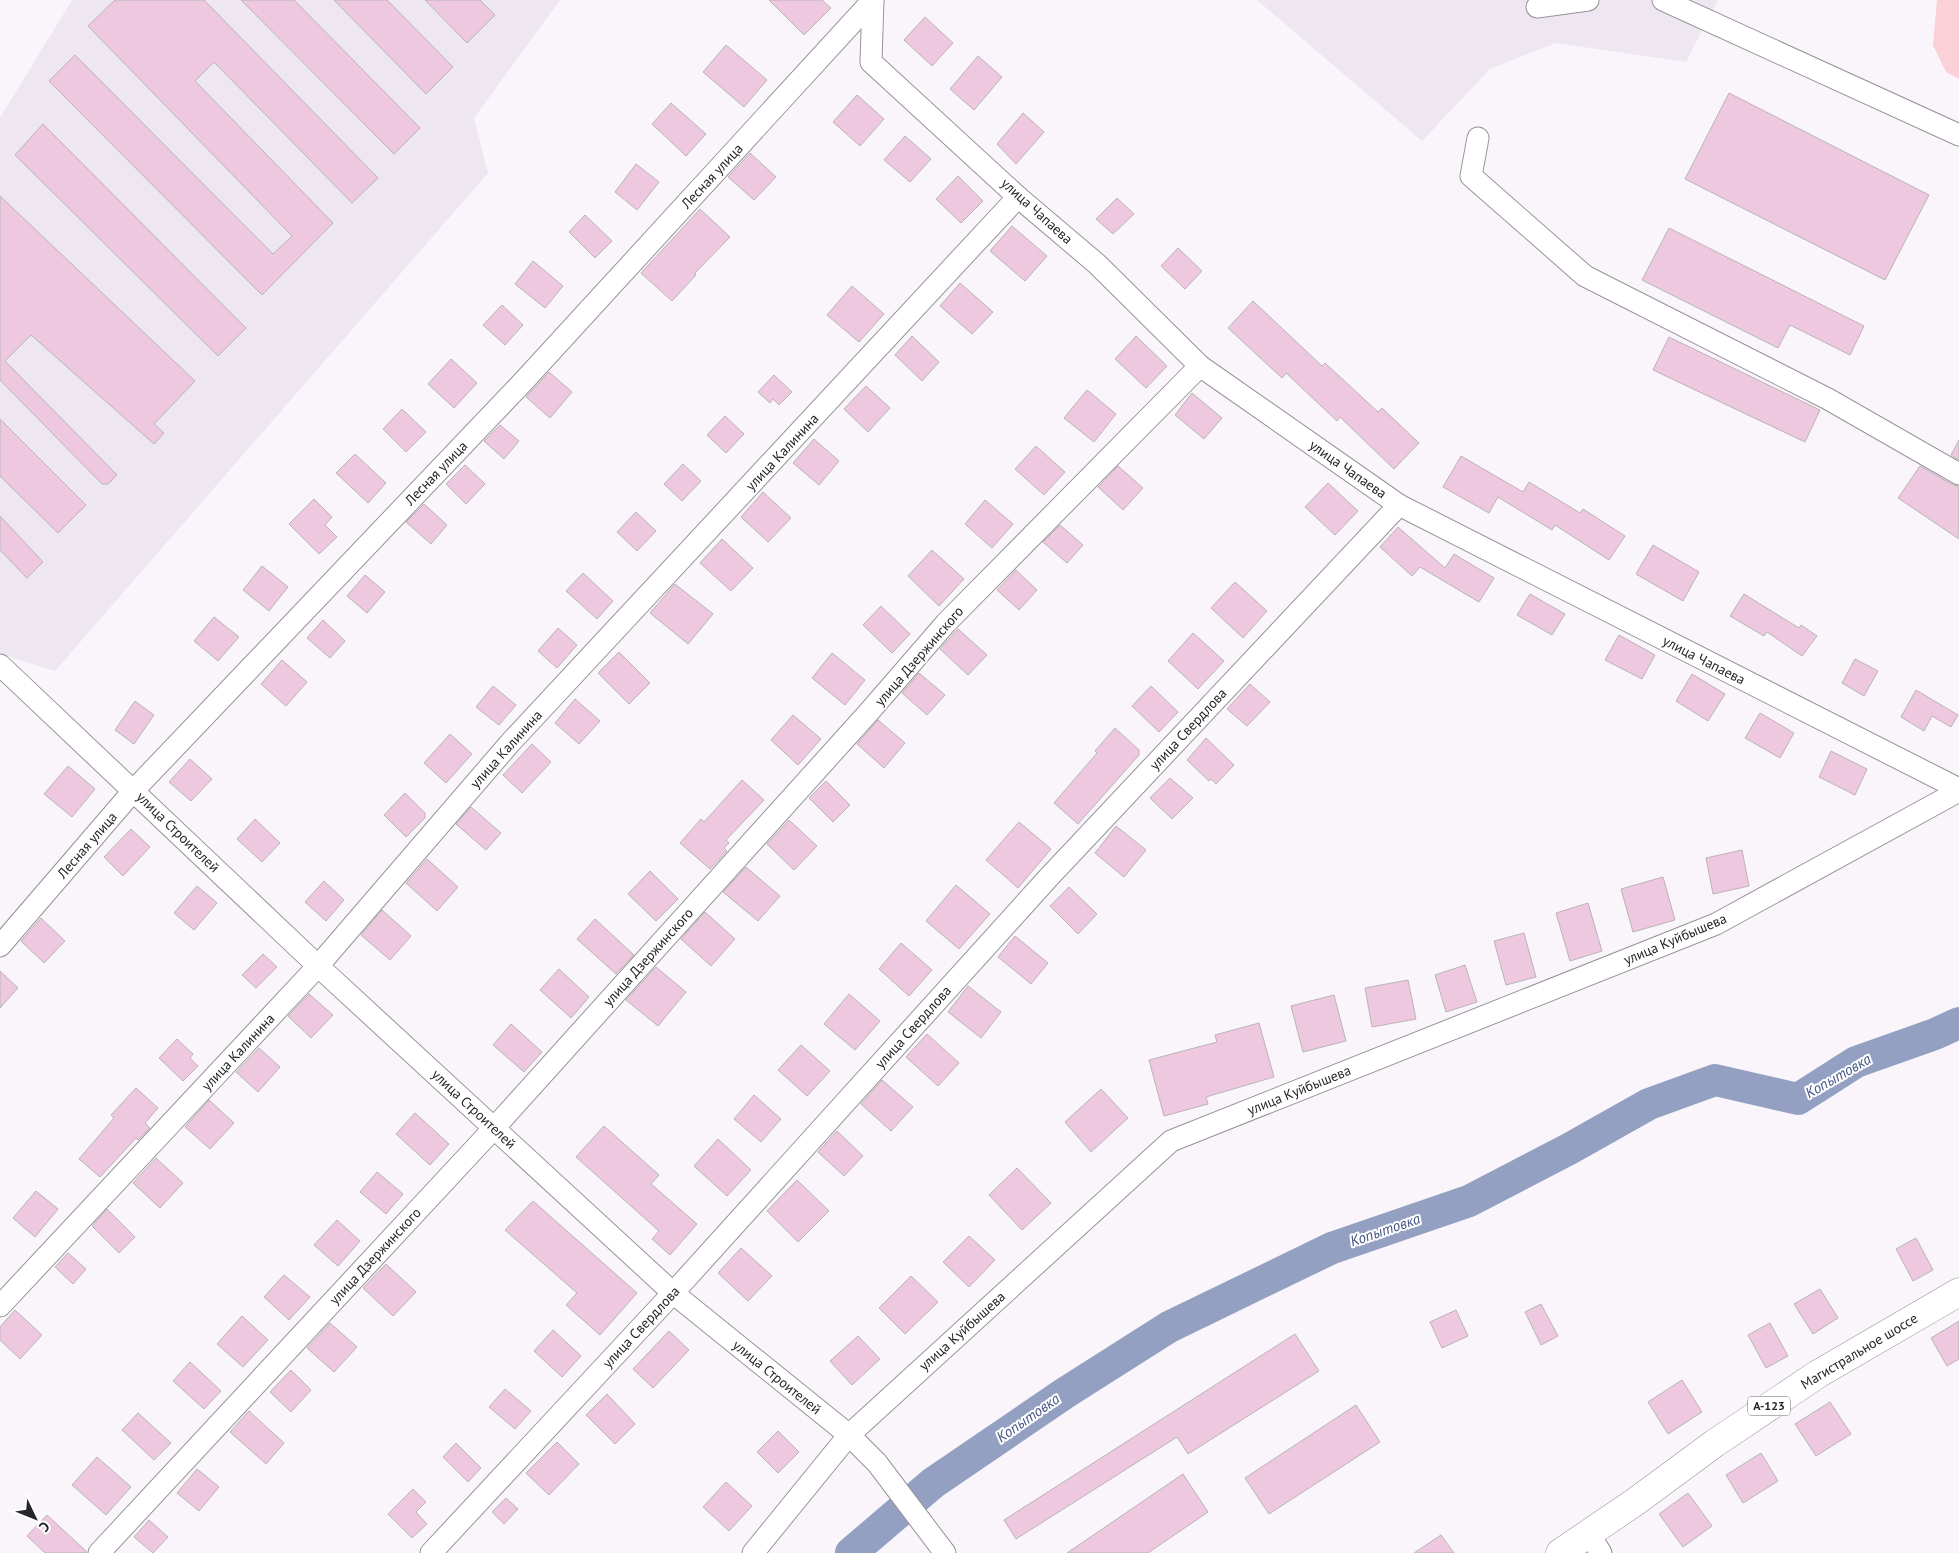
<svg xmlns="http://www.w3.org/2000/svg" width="1959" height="1553" viewBox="0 0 1959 1553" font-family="'PT Sans',sans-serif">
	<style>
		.built { fill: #eee6f1 }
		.green { fill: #fad1d7 }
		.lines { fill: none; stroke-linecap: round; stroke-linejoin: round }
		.river { stroke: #93a0c1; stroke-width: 32 }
		.building { fill: #eec8de; stroke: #b9b4b7 }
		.street-casing { stroke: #979498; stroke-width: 23 }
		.primary-casing { stroke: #979498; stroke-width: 29 }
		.street { stroke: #fff; stroke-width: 21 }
		.primary { stroke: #fff; stroke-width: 28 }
		.labels { text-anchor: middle; stroke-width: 4; stroke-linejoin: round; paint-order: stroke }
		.shield { fill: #fff; stroke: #676668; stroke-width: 1 }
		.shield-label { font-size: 12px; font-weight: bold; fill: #262527 }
		.street-label { font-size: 14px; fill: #262527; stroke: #fff }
		.water-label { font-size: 15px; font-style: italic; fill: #435483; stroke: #fff }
	</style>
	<rect width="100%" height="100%" fill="#f9f5fa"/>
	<g class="built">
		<path d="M72 0H560L474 118 488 173 55 671 0 654V118Z"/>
		<path d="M1257 0H1718L1686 62 1556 43 1490 69 1422 141Z"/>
	</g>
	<path class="green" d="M1937 0H1959V79L1946 72 1933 45Z"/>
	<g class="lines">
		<path class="river" d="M851 1553 933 1483 1065 1393 1169 1327 1332 1248 1469 1201 1569 1149 1649 1104 1715 1080 1798 1099 1856 1062 1935 1034 1959 1023"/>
	</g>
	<g class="building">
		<path d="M115 0H204L378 178 352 203 214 62 195 81 333 223 262 295 49 81 75 55 273 254 292 236 88 26Z"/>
		<path d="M241 0H294L420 128 394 154Z"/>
		<path d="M334 0H387L453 67 426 94Z"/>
		<path d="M425 0H480L495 15 467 43Z"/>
		<path d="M769 0H822L831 8 804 35Z"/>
		<path d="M925 17 953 43 932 66 904 40Z"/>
		<path d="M726 45 767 80 744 107 703 72Z"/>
		<path d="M978 56 1002 77 974 110 950 89Z"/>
		<path d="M1729 93 1929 195 1885 280 1685 179Z"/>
		<path d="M857 95 884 119 860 146 833 122Z"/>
		<path d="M671 103 706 134 686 156 652 124Z"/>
		<path d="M1023 113 1044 132 1016 164 997 144Z"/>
		<path d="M43 124 246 328 218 356 15 155Z"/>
		<path d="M905 136 931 159 910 182 884 160Z"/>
		<path d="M750 153 776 177 754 200 728 177Z"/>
		<path d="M636 164 659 182 637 210 615 192Z"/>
		<path d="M958 176 983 201 961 223 936 199Z"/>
		<path d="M0 196 195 381 154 424 164 433 154 444 31 335 5 361 117 475 108 484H102L0 380Z"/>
		<path d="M1117 198 1134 214 1113 234 1096 219Z"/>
		<path d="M700 209 730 237 695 273 696 275 672 301 641 273Z"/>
		<path d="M585 215 612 241 595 258 569 232Z"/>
		<path d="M1012 226 1047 256 1025 281 990 251Z"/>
		<path d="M1669 228 1864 326 1850 355 1790 325 1778 348 1642 280Z"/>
		<path d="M1178 248 1202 271 1185 289 1161 266Z"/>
		<path d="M533 261 563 286 545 308 515 284Z"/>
		<path d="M960 283 993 312 972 334 940 306Z"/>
		<path d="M852 286 884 314 859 342 827 315Z"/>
		<path d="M1253 301 1322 366 1325 363 1378 412 1382 408 1419 443 1394 469 1340 417 1337 421 1286 373 1282 378 1228 328Z"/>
		<path d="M502 305 523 325 505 345 483 325Z"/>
		<path d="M912 336 939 362 922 381 895 355Z"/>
		<path d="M1136 336 1167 366 1146 388 1115 359Z"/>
		<path d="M1669 337 1820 410 1805 442 1653 370Z"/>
		<path d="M451 359 477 383 454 408 428 384Z"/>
		<path d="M549 372 572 392 550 418 526 397Z"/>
		<path d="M774 375 792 392 779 405 773 399 770 403 758 392Z"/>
		<path d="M866 386 890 408 868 432 844 409Z"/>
		<path d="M1087 390 1116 414 1094 442 1064 418Z"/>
		<path d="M1192 393 1222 418 1204 439 1175 415Z"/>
		<path d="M402 409 426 432 406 452 383 429Z"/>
		<path d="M725 416 744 434 726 453 707 435Z"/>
		<path d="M0 419 86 505 58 533 0 476Z"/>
		<path d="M500 425 519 441 504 459 484 441Z"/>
		<path d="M814 439 839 461 819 485 793 463Z"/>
		<path d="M1959 440V460L1951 455Z"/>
		<path d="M1036 446 1065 472 1044 495 1015 469Z"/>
		<path d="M355 454 386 483 368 503 336 473Z"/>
		<path d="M1461 456 1523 492 1529 482 1580 513 1583 509 1625 536 1609 560 1555 525 1552 530 1498 497 1489 513 1443 487Z"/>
		<path d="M683 464 701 481 682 501 664 484Z"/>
		<path d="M465 465 485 484 466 504 446 484Z"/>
		<path d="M1118 466 1143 488 1123 510 1098 487Z"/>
		<path d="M1920 466 1953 485 1959 486V539L1898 498Z"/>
		<path d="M1328 483 1358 511 1335 535 1305 507Z"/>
		<path d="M763 492 791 518 768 542 741 517Z"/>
		<path d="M314 499 332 517 325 525 337 537 319 554 289 524Z"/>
		<path d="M985 500 1013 524 992 548 965 524Z"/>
		<path d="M424 504 447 525 431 544 406 522Z"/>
		<path d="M636 512 656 531 637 551 617 532Z"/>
		<path d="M0 516 43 562 27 578 0 550Z"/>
		<path d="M1060 525 1083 545 1067 563 1043 542Z"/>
		<path d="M1398 527 1445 568 1454 554 1494 578 1479 602 1420 567 1412 576 1380 547Z"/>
		<path d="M722 539 753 568 731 591 700 563Z"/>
		<path d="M1653 545 1699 572 1683 601 1636 574Z"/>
		<path d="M932 550 964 579 939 606 908 576Z"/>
		<path d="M262 566 288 587 269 611 243 590Z"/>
		<path d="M1016 570 1037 590 1019 610 997 590Z"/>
		<path d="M583 573 613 601 597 619 566 591Z"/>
		<path d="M365 575 385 592 367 613 347 596Z"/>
		<path d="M1235 582 1267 611 1243 638 1211 608Z"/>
		<path d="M675 584 713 614 688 644 650 613Z"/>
		<path d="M1530 594 1565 614 1552 635 1517 615Z"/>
		<path d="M1744 594 1799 628 1801 625 1817 636 1802 656 1767 632 1764 636 1730 616Z"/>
		<path d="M881 606 910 634 892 653 863 625Z"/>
		<path d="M214 617 239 637 218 661 194 641Z"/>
		<path d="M323 620 345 641 330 658 307 638Z"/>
		<path d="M558 628 577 645 557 668 538 651Z"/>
		<path d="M958 629 987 655 968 675 940 649Z"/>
		<path d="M1193 633 1224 661 1198 689 1168 661Z"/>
		<path d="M1619 635 1655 655 1642 679 1605 660Z"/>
		<path d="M619 652 650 683 629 704 598 673Z"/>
		<path d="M832 653 865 680 845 705 812 678Z"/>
		<path d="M1855 659 1878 671 1864 696 1842 683Z"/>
		<path d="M282 660 307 682 286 706 261 684Z"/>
		<path d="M919 673 945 695 927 715 902 693Z"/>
		<path d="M1692 674 1725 694 1708 721 1676 701Z"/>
		<path d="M1250 684 1270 702 1247 726 1227 709Z"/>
		<path d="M493 686 516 705 499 725 476 707Z"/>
		<path d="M1151 686 1178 712 1159 732 1132 706Z"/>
		<path d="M1916 690 1958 715 1951 727 1932 716 1924 731 1901 717Z"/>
		<path d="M575 699 600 721 579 744 555 723Z"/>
		<path d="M135 701 154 715 134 744 115 730Z"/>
		<path d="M1760 713 1794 733 1780 758 1745 738Z"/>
		<path d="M793 715 821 739 798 765 771 740Z"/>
		<path d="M878 720 905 743 884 768 857 744Z"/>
		<path d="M1115 728 1139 750V755L1078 824 1054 803 1097 753 1095 751Z"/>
		<path d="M450 734 472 754 446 783 424 763Z"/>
		<path d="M1206 738 1234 765 1216 784 1211 779 1209 781 1187 760Z"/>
		<path d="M532 744 551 762 522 793 503 775Z"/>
		<path d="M1831 751 1867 769 1855 795 1819 777Z"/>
		<path d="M190 759 212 779 191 801 169 782Z"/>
		<path d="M68 766 95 789 72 817 44 794Z"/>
		<path d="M1170 778 1193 798 1172 819 1150 798Z"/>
		<path d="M742 780 764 800 726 840 729 843 724 848 727 851 710 869 680 843 701 819 704 822Z"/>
		<path d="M826 781 850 805 833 822 809 798Z"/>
		<path d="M405 793 425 813V818L406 837 384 815Z"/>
		<path d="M471 807 501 833 486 850 456 824Z"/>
		<path d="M255 819 280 843 262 862 237 839Z"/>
		<path d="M789 820 817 846 794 870 767 844Z"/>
		<path d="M1019 822 1051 849 1018 888 986 860Z"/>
		<path d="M1116 826 1146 850 1124 877 1095 853Z"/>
		<path d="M131 829 150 847 123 876 104 857Z"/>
		<path d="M1742 850 1749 886 1713 894 1706 858Z"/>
		<path d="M427 859 458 887 437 911 406 883Z"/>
		<path d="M746 867 780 896 758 921 723 892Z"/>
		<path d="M650 871 678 899 656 921 628 894Z"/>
		<path d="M1663 877 1675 920 1633 932 1621 889Z"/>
		<path d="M324 881 344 900 326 921 305 902Z"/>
		<path d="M956 885 990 914 959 949 926 921Z"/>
		<path d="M197 886 217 903 194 930 174 913Z"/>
		<path d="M1069 887 1097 914 1078 934 1050 906Z"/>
		<path d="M1588 903 1602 951 1570 961 1556 913Z"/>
		<path d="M382 910 411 936 390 960 361 935Z"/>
		<path d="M705 912 735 939 711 966 681 939Z"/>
		<path d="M41 918 65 941 44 963 21 941Z"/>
		<path d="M595 919 634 955 616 974 577 939Z"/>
		<path d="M1524 933 1536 977 1506 985 1494 941Z"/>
		<path d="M1015 936 1048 963 1031 984 998 957Z"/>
		<path d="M901 943 932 970 909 996 879 969Z"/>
		<path d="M263 954 277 967 256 988 242 975Z"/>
		<path d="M1465 965 1477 1002 1446 1012 1435 975Z"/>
		<path d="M656 967 686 992 658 1026 626 1000Z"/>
		<path d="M559 969 589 997 571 1018 540 990Z"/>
		<path d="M0 971 18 988 0 1008Z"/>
		<path d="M1408 980 1416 1019 1372 1027 1365 988Z"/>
		<path d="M968 986 1001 1012 981 1038 948 1012Z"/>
		<path d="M309 994 333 1015 311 1038 288 1016Z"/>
		<path d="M849 994 880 1021 855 1050 824 1024Z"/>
		<path d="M1334 995 1346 1041 1303 1052 1291 1006Z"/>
		<path d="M1259 1023 1274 1077 1206 1097 1208 1104 1164 1116 1149 1060 1217 1042 1215 1035Z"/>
		<path d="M511 1024 542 1052 524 1072 493 1045Z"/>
		<path d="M927 1034 959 1063 938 1086 906 1057Z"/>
		<path d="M177 1039 193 1054 190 1058 198 1066 183 1081 159 1058Z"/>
		<path d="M801 1045 830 1071 807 1096 778 1070Z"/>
		<path d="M259 1048 280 1067 258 1092 236 1072Z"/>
		<path d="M882 1080 913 1107 891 1131 861 1104Z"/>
		<path d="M136 1088 158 1108 145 1123 150 1128 138 1140 136 1138 100 1177 79 1159 114 1118 111 1115Z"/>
		<path d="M1101 1089 1128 1118 1091 1152 1065 1122Z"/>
		<path d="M754 1095 781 1119 761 1142 734 1119Z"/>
		<path d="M209 1100 234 1123 210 1149 185 1127Z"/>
		<path d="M415 1113 449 1144 430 1165 396 1134Z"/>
		<path d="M604 1126 659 1175 651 1184 697 1224 670 1255 652 1239 659 1231 576 1157Z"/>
		<path d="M837 1131 863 1156 844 1176 818 1152Z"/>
		<path d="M718 1139 751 1170 727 1196 694 1166Z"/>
		<path d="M156 1158 183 1183 160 1208 133 1183Z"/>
		<path d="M1017 1168 1051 1203 1022 1230 989 1195Z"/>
		<path d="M377 1172 403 1194 386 1214 360 1192Z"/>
		<path d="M797 1180 829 1211 798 1242 767 1211Z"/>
		<path d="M36 1191 58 1209 35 1237 13 1218Z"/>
		<path d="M533 1201 637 1293 600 1335 566 1305 577 1293 505 1230Z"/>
		<path d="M107 1209 135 1237 119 1253 92 1226Z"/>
		<path d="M337 1220 360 1241 338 1266 314 1245Z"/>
		<path d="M969 1236 995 1260 969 1287 943 1262Z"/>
		<path d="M1916 1238 1933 1270 1913 1281 1896 1249Z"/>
		<path d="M741 1248 772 1276 748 1301 718 1273Z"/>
		<path d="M68 1253 86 1269 73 1284 55 1267Z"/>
		<path d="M386 1264 416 1292 393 1316 363 1288Z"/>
		<path d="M284 1275 310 1297 289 1320 264 1297Z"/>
		<path d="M911 1276 938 1302 905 1334 879 1308Z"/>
		<path d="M1820 1289 1838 1318 1813 1334 1794 1304Z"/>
		<path d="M1541 1304 1558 1336 1541 1345 1525 1312Z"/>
		<path d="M15 1310 42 1335 20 1359 0 1340V1327Z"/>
		<path d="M1456 1310 1468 1336 1442 1348 1430 1322Z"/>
		<path d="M242 1316 268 1340 243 1367 217 1344Z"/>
		<path d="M1959 1321V1359L1947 1366 1931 1338Z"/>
		<path d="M330 1323 357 1347 334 1372 307 1348Z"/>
		<path d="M1770 1323 1788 1356 1766 1368 1748 1335Z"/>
		<path d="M553 1330 581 1356 562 1377 534 1351Z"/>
		<path d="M669 1331 689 1350 653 1388 633 1369Z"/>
		<path d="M1295 1334 1319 1371 1188 1454 1177 1437 1016 1539 1004 1520Z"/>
		<path d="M858 1336 880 1359 852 1385 830 1361Z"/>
		<path d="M190 1362 221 1391 204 1409 173 1381Z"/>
		<path d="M291 1370 311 1390 291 1412 270 1392Z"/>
		<path d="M1682 1380 1702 1412 1668 1434 1648 1402Z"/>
		<path d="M505 1389 531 1411 515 1429 489 1407Z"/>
		<path d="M607 1394 635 1424 615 1444 586 1415Z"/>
		<path d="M1830 1402 1851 1434 1816 1456 1795 1424Z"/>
		<path d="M1356 1405 1380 1442 1269 1514 1245 1478Z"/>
		<path d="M249 1411 284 1443 266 1464 230 1432Z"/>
		<path d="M138 1413 171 1443 154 1460 122 1430Z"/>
		<path d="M778 1431 799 1452 778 1473 757 1452Z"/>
		<path d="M557 1442 579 1464 549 1495 526 1473Z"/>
		<path d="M456 1443 481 1468 468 1482 443 1457Z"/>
		<path d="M1761 1453 1778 1481 1743 1503 1726 1475Z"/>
		<path d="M97 1457 131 1487 106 1515 72 1485Z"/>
		<path d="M197 1469 219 1487 199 1511 177 1493Z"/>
		<path d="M1183 1474 1208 1512 1148 1553H1067Z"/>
		<path d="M726 1482 752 1506 729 1531 703 1507Z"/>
		<path d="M413 1489 426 1502 416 1512 427 1524 412 1538 388 1514Z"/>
		<path d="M1688 1493 1712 1526 1683 1547 1659 1514Z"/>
		<path d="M506 1498 518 1509 504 1524 492 1512Z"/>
		<path d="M47 1515 87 1552V1553H45L27 1536Z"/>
		<path d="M149 1520 168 1537 153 1553 134 1537Z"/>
		<path d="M1441 1535 1454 1553H1414Z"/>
	</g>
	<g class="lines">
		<defs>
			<g id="street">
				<path d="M873 0 871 62 1018 197 1097 264 1200 366 1399 505 1959 789"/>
				<path d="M1663 0 1959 135"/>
				<path d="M1537 7 1588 0"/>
				<path d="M1478 138 1471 176 1585 276 1828 399 1959 474"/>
				<path d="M0 665 318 966 673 1293 849 1435 877 1463 945 1553"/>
				<path d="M0 946 134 790 521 384 873 0"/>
				<path d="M0 1306 318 966 510 743 1018 197"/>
				<path d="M1589 1534 1601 1553"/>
				<path d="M99 1553 495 1127 869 712 946 623 1200 366"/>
				<path d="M431 1553 673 1293 1049 877 1399 505"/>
				<path d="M753 1553 849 1435 1171 1141 1716 924 1959 791"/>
			</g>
			<path id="primary" d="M1560 1553 1635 1502 1715 1443 1818 1374 1959 1292"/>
		</defs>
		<use href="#street" class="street-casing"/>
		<use href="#primary" class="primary-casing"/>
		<use href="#street" class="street"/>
		<use href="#primary" class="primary"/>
	</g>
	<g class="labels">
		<rect class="shield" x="1748" y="1396.5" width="42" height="19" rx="4"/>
		<g class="shield-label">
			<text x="1769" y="1410">А-123</text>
		</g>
		<g class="street-label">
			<text transform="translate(712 176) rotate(-47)" y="5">Лесная улица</text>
			<text transform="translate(1037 211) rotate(42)" y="5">улица Чапаева</text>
			<text transform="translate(782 452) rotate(-47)" y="5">улица Калинина</text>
			<text transform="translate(1348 469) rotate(35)" y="5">улица Чапаева</text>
			<text transform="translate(436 473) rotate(-46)" y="5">Лесная улица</text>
			<text transform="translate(919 656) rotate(-49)" y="5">улица Дзержинского</text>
			<text transform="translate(1704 660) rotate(27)" y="5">улица Чапаева</text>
			<text transform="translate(1188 729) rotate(-47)" y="5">улица Свердлова</text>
			<text transform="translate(506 749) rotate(-48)" y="5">улица Калинина</text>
			<text transform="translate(178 832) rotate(44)" y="5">улица Строителей</text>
			<text transform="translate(87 845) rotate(-49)" y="5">Лесная улица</text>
			<text transform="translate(1675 939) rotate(-23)" y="5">улица Куйбышева</text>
			<text transform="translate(648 957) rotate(-48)" y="5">улица Дзержинского</text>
			<text transform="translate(913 1027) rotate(-48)" y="5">улица Свердлова</text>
			<text transform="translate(238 1052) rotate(-47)" y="5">улица Калинина</text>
			<text transform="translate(1299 1090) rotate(-22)" y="5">улица Куйбышева</text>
			<text transform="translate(474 1109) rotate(43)" y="5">улица Строителей</text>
			<text transform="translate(375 1256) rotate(-47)" y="5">улица Дзержинского</text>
			<text transform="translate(641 1327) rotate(-47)" y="5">улица Свердлова</text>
			<text transform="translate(962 1331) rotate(-42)" y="5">улица Куйбышева</text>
			<text transform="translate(1859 1351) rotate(-31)" y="5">Магистральное шоссе</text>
			<text transform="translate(777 1377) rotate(39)" y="5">улица Строителей</text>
		</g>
		<g class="water-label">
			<text transform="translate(1838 1076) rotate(-30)" y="5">Копытовка</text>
			<text transform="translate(1385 1230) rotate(-19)" y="5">Копытовка</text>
			<text transform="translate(1028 1418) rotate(-35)" y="5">Копытовка</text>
		</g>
	</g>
	<g transform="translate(35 1518) rotate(133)" stroke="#ffffff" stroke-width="4" paint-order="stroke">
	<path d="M0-4L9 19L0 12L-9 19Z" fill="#262527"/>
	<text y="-8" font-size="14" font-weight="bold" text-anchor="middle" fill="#262527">С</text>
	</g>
</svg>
